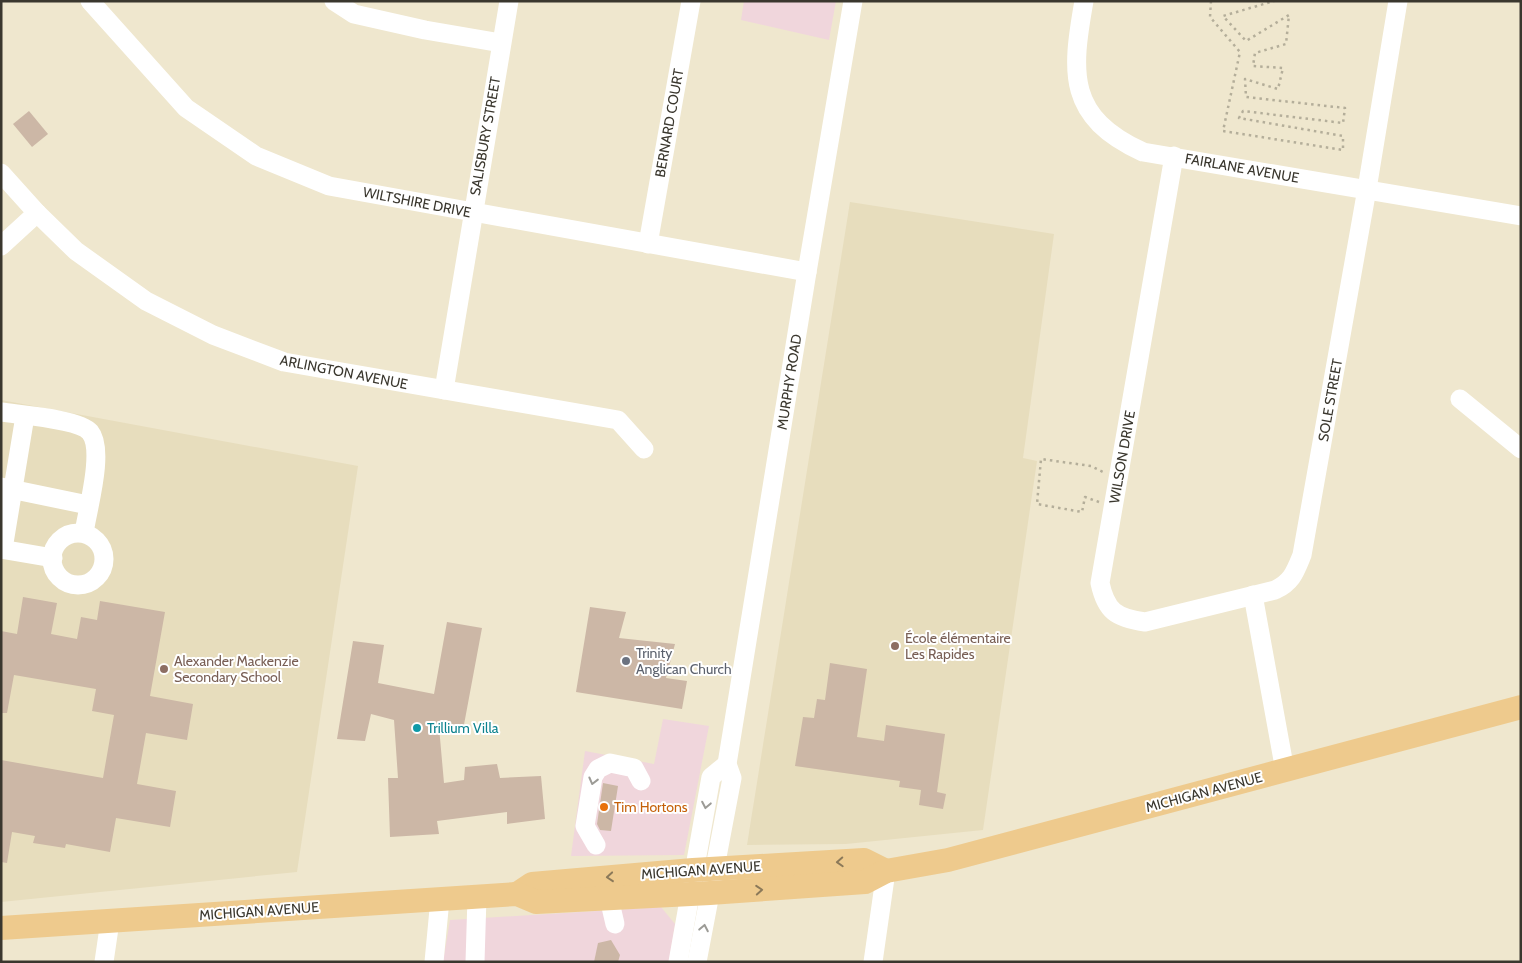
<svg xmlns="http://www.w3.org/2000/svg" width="1522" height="963" viewBox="0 0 1522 963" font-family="Cabin,sans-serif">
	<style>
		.commercial { fill: #f0d6dc }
		.built { fill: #e7ddbd }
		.building { fill: #ccb7a6 }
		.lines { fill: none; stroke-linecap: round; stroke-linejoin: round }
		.path { stroke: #b4ae9a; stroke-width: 2.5; stroke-dasharray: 2.5 4; stroke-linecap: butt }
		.minor { stroke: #fff; stroke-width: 19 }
		.major { stroke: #eeca8d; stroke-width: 24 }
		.oneway { stroke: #9c9b96 }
		.oneway2 { stroke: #8b7959 }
		.education-dot { fill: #8d6e63; stroke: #fff; stroke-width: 2 }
		.worship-dot { fill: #6b7280; stroke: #fff; stroke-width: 2 }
		.culture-dot { fill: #0f9aa8; stroke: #fff; stroke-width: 2 }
		.food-dot { fill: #e8710a; stroke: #fff; stroke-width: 2 }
		.labels { text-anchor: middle; stroke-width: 4; stroke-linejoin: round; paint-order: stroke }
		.street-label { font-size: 14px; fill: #3a372e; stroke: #fff }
		.education-label { font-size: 14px; fill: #785e54; stroke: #fff; text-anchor: start }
		.worship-label { font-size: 14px; fill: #5b616d; stroke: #fff; text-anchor: start }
		.culture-label { font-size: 14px; fill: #0d838f; stroke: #fff; text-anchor: start }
		.food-label { font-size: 14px; fill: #c56008; stroke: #fff; text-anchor: start }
	</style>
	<rect width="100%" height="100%" fill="#efe7ce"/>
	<g class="commercial">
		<path d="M744 1H836L829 40 741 20Z"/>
		<path d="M663 719 709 726 684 855 571 856 585 751 654 764Z"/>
		<path d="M661 907 675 924 669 962H443L450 920Z"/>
	</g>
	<g class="built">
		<path d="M850 202 1054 234 1023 458 1037 461 983 830 846 844 747 845Z"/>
		<path d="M1 400 358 466 297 872 1 902Z"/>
	</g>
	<g class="building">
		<path d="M29 111 48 134 32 147 13 124Z"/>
		<path d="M23 597 57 603 51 634 77 639 81 617 97 620 100 601 165 612 150 696 193 704 187 740 146 733 137 784 176 791 170 827 116 818 110 852 66 844 65 848 33 843 35 836 12 832 7 863 1 862V760L103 778 114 715 92 711 96 689 14 675 7 713H1V631L17 634Z"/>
		<path d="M590 607 626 612 619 638 675 644 666 678 687 681 682 709 576 692Z"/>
		<path d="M447 622 482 628 463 730 439 727 444 783 464 780 465 767 497 764 500 778 541 776 545 819 507 824V812L437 821 439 834 390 837 388 778H398L394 720 371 714 365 741 337 739 353 641 384 645 378 683 434 694Z"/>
		<path d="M830 663 867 669 857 737 884 741 886 725 945 734 937 792 946 794 943 809 919 805 921 790 899 787 900 781 795 766 803 717 814 718 817 699 825 700Z"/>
		<path d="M603 783 618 786 611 831 600 830 597 824Z"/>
		<path d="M611 940 620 955 618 962H594L598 943Z"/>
	</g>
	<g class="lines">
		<g class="path">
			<path d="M1211 1 1210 17 1240 52 1223 131 1343 150V136L1239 118 1243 111 1343 123 1345 108 1246 97 1245 79 1278 89 1283 68 1253 66 1255 53 1286 44 1289 15 1246 41 1223 16 1274 1"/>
			<path d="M1099 502 1085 497 1082 512 1037 504 1041 459 1091 466 1103 472"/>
		</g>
		<g class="minor">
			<path d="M90 1 186 108 256 156 329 186 807 272"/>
			<path d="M334 1 354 14 425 30 501 43"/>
			<path d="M1084 1C1071 74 1067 117 1143 152L1521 216"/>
			<path d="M1174 156 1100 583C1106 611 1116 618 1145 622L1275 590C1292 582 1295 572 1302 555L1367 189 1398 1"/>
			<path d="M1 173 37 213 76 251 146 301 213 335 284 362 618 420 644 449"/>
			<path d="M648 244 691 1"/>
			<path d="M1 246 37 213"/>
			<path d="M444 390 509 1"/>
			<path d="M1460 399 1521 449"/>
			<path d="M1 412C20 415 79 419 90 432 105 450 87 511 84 533"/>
			<path d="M1 487 88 505"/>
			<circle cx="78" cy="559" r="26"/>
			<path d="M1 549 53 558"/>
			<path d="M3 549 25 416"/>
			<path d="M1253 595 1285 771"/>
			<path d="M596 845 585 826 593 777 598 769 610 763 634 768 641 781"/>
			<path d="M609 898 615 924"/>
			<path d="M104 962 110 921"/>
			<path d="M434 962 440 899"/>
			<path d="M475 962 477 897"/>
			<path d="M678 962 711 777 727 764"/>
			<path d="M697 962 732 778 727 764 807 272 853 1"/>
			<path d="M873 962 886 871"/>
		</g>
		<g class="major">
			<path d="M517 894 532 884 693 870 864 860 886 871"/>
			<path d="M1 928 517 894 536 902 710 893 865 882 886 871 948 860 1521 707"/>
		</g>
	</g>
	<defs><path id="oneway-chevron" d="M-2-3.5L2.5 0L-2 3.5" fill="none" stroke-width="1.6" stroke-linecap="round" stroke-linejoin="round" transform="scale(1.25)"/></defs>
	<g class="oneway">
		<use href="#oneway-chevron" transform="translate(593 781) rotate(104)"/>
		<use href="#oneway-chevron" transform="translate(706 805) rotate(101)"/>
		<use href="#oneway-chevron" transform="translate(704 928) rotate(-79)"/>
	</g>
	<g class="oneway2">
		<use href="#oneway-chevron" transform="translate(840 862) rotate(177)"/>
		<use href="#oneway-chevron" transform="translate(610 877) rotate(175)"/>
		<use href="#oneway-chevron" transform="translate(759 890) rotate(-4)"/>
	</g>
	<g class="education-dot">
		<circle cx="895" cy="646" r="5"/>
		<circle cx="164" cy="669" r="5"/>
	</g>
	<circle class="worship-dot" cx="626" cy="661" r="5"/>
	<circle class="culture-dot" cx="417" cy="728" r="5"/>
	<circle class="food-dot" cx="604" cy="807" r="5"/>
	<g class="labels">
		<g class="street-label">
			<text transform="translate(669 123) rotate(-80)" y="5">BERNARD COURT</text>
			<text transform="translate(485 136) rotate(-80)" y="5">SALISBURY STREET</text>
			<text transform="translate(1242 168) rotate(10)" y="5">FAIRLANE AVENUE</text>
			<text transform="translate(417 202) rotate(11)" y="5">WILTSHIRE DRIVE</text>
			<text transform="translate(344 372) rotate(11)" y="5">ARLINGTON AVENUE</text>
			<text transform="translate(789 382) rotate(-81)" y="5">MURPHY ROAD</text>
			<text transform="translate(1330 400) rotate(-80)" y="5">SOLE STREET</text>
			<text transform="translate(1122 457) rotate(-80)" y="5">WILSON DRIVE</text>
			<text transform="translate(1204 792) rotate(-15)" y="5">MICHIGAN AVENUE</text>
			<text transform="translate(701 870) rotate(-4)" y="5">MICHIGAN AVENUE</text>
			<text transform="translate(259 911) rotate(-4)" y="5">MICHIGAN AVENUE</text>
		</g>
		<g class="education-label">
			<text x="905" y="643">École élémentaire<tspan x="905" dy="16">Les Rapides</tspan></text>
			<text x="174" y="666">Alexander Mackenzie<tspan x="174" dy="16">Secondary School</tspan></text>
		</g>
		<g class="worship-label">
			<text x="636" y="658">Trinity<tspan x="636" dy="16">Anglican Church</tspan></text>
		</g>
		<g class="culture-label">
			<text x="427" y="733">Trillium Villa</text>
		</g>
		<g class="food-label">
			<text x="614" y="812">Tim Hortons</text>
		</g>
	</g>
	<rect width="1522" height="963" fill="none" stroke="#3a372e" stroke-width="5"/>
</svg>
